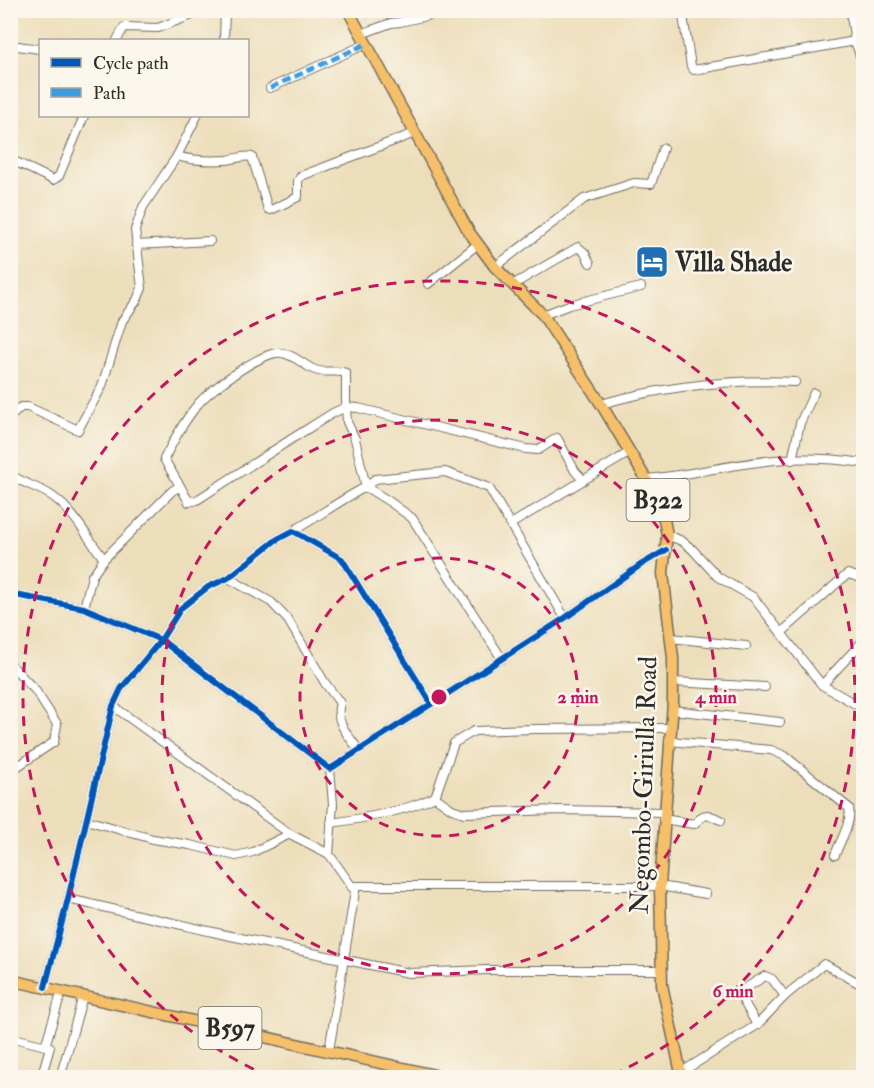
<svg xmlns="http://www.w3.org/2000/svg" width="874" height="1088" viewBox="0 0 874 1088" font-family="'IM FELL Double Pica',serif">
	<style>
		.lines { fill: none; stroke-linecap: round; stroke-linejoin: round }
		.minor-casing { stroke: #6f6a5d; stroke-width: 10 }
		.major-casing { stroke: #6f6a5d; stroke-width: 13 }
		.minor { stroke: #fff; stroke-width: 8 }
		.major { stroke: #f6c06b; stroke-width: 10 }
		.quiet { stroke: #3d9ce1; stroke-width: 4.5; stroke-dasharray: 9 4.5; stroke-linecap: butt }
		.cycleway-casing { stroke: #fbf7ec; stroke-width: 10 }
		.cycleway { stroke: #0057b8; stroke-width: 6 }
		.ring { fill: none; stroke: #c2185b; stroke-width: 3; stroke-dasharray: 10 8 }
		.labels { text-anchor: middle; stroke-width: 5; stroke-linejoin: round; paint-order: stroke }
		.shield { fill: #fbf7ec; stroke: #696865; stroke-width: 1.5 }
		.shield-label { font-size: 24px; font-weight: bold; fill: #2b2b2b }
		.poi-label { font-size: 26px; font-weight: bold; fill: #2b2b2b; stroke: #fbf7ec; text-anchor: start }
		.street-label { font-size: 26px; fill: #2b2b2b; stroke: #fbf7ec }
		.centre { fill: #c2185b; stroke: #fbf7ec; stroke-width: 3 }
		.ring-label { font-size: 18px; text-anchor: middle; font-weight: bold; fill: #c2185b; stroke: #fbf7ec; stroke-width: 5; stroke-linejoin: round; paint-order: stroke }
	</style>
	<rect width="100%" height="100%" fill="#fbf7ec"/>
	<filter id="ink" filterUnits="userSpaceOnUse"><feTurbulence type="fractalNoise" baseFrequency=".0167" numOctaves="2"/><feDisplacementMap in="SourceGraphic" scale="12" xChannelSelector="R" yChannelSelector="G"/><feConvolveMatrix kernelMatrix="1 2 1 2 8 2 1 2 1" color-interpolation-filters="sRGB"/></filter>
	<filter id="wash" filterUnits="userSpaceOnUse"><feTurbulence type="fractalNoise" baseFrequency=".008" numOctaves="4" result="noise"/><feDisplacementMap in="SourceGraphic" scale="24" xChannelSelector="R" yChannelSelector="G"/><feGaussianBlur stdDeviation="1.35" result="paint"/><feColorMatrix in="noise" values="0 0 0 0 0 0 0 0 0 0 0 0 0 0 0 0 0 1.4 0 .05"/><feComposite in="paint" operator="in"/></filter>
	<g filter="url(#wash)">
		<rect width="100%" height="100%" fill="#eddebb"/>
	</g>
	<g filter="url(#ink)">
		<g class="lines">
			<defs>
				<g id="minor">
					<path d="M682 10 691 66 694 70 855 41"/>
					<path d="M850 10 855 41 864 67"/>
					<path d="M361 34 391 23 400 22 452 10"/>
					<path d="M117 40 124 27 158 28 205 10"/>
					<path d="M224 40 225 10"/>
					<path d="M10 45 40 49"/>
					<path d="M270 88 366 44"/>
					<path d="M177 156C193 161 211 161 227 160 236 159 243 155 252 157L268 209 271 210 298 197V181L301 176 415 133"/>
					<path d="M10 159 53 180 59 176 84 116"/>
					<path d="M136 245 210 241"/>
					<path d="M495 267 584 199 634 183 651 184 663 148"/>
					<path d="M428 284 478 244"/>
					<path d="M514 284 578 247 585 253 590 263"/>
					<path d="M543 315 569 305 641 287"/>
					<path d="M601 404C666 386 728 379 795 382"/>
					<path d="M10 417 21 407H28L78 430 102 386 122 321 137 300 142 288 135 230 143 207 177 156 197 116"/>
					<path d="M792 460 800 423 814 393"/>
					<path d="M10 474C23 484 39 487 52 496 75 512 87 538 104 559L92 576 84 608"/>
					<path d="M646 479C690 475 732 464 775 460 804 457 835 459 864 463"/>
					<path d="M180 486 164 459C174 440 184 421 198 404 209 390 265 349 282 353 295 355 303 365 315 370 325 374 336 369 346 373V407L358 408 526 449 538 450 557 438 575 471 583 480"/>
					<path d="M366 487 375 479 445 472 489 488 565 618"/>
					<path d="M511 524 630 452"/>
					<path d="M293 531C318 517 340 500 366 487L390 502 412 518 502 659"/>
					<path d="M667 535 682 541 692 549 718 577 753 597 822 685 864 709"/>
					<path d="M104 559 172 491 180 486 189 502 197 500 293 438 333 413 346 407 347 422 355 439 366 487"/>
					<path d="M228 578 271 602 288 620 325 683 340 703C334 722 348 735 359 750"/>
					<path d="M10 594 84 608 161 640 330 769 565 618 642 564 666 550"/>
					<path d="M781 633 844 577 848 574 861 578 864 576"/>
					<path d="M671 638 746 646"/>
					<path d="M10 664 35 690 57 724 54 742 15 768 10 769"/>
					<path d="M673 682 765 687"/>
					<path d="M822 685 864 640"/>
					<path d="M113 706 290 834 329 854 355 891 329 1051"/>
					<path d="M672 710 780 722"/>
					<path d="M669 741 771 750 785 756 849 808C852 823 840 841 835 855"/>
					<path d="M435 797 452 809 464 813 561 810 664 812"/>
					<path d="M663 819 694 824 703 816 708 815 721 820"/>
					<path d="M86 820 153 839 190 845 236 856 253 852 290 834"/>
					<path d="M331 823C366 818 402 812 435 797L454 743 474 731 533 729 671 728"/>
					<path d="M329 854 333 804 330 769"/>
					<path d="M351 886H660L706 894"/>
					<path d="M68 899 226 935 409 973 487 970H661"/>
					<path d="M45 987 68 899 113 706 121 689 161 640 181 608 208 587 228 578 276 540 293 531 342 559 431 703"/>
					<path d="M757 1025 740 995 741 991 765 976 772 979 785 996"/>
					<path d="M10 1037 50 1047 41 1078"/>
					<path d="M45 1046 62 991"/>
					<path d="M688 1068 757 1025 785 996 824 964 864 986"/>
					<path d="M60 1078 83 996"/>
				</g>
				<g id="major">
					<path d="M348 10 469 232 495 267 543 315 601 404 661 504 667 535 663 573 673 658V702L660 886 662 985 682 1078"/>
					<path d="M10 980 448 1078"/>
				</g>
			</defs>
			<use href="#minor" class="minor-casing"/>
			<use href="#major" class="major-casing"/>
			<use href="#minor" class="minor"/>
			<use href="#major" class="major"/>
			<path class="quiet" d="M270 88 366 44"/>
			<defs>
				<g id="cycleway">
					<path d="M10 594 84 608 161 640 330 769 565 618 642 564 666 550"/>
					<path d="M45 987 68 899 113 706 121 689 161 640 181 608 208 587 228 578 276 540 293 531 342 559 431 703"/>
				</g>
			</defs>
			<use href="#cycleway" class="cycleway-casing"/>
			<use href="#cycleway" class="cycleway"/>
		</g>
	</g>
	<g class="ring">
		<circle cx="439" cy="697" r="139"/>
		<circle cx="439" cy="697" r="277"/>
		<path d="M270 1077A416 416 0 1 1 608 1077"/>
	</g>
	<defs>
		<symbol id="hotel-square" viewBox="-11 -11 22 22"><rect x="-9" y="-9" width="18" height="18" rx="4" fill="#1f6fb2" stroke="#fbf7ec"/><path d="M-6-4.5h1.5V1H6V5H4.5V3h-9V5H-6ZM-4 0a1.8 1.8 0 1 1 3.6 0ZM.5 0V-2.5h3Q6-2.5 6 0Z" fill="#fff"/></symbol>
	</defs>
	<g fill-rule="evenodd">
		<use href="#hotel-square" x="633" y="243" width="38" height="38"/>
	</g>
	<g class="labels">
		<g class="shield">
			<rect x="626.5" y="479" width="63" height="42" rx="4.5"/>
			<rect x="198.5" y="1007" width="63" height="42" rx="4.5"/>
		</g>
		<g class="shield-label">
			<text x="658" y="508">B322</text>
			<text x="230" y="1036">B597</text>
		</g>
		<g class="poi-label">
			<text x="675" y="271">Villa Shade</text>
		</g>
		<g class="street-label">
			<text transform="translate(643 785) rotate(-88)" y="9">Negombo-Giriulla Road</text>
		</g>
	</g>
	<circle cx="439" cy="697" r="9" class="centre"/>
	<g class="ring-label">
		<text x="578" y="703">2 min</text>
		<text x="716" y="703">4 min</text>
		<text x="733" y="997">6 min</text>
	</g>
	<rect width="874" height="1088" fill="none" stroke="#fbf7ec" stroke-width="36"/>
	<rect x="39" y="39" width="210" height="78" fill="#fbf7ec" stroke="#a8a59f" stroke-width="1.5"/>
	<rect x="51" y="58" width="30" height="9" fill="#0057b8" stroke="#a8a59f" stroke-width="1.5"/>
	<text x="93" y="69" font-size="18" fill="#2b2b2b">Cycle path</text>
	<rect x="51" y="88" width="30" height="9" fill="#3d9ce1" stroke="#a8a59f" stroke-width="1.5"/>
	<text x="93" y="99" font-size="18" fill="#2b2b2b">Path</text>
</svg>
